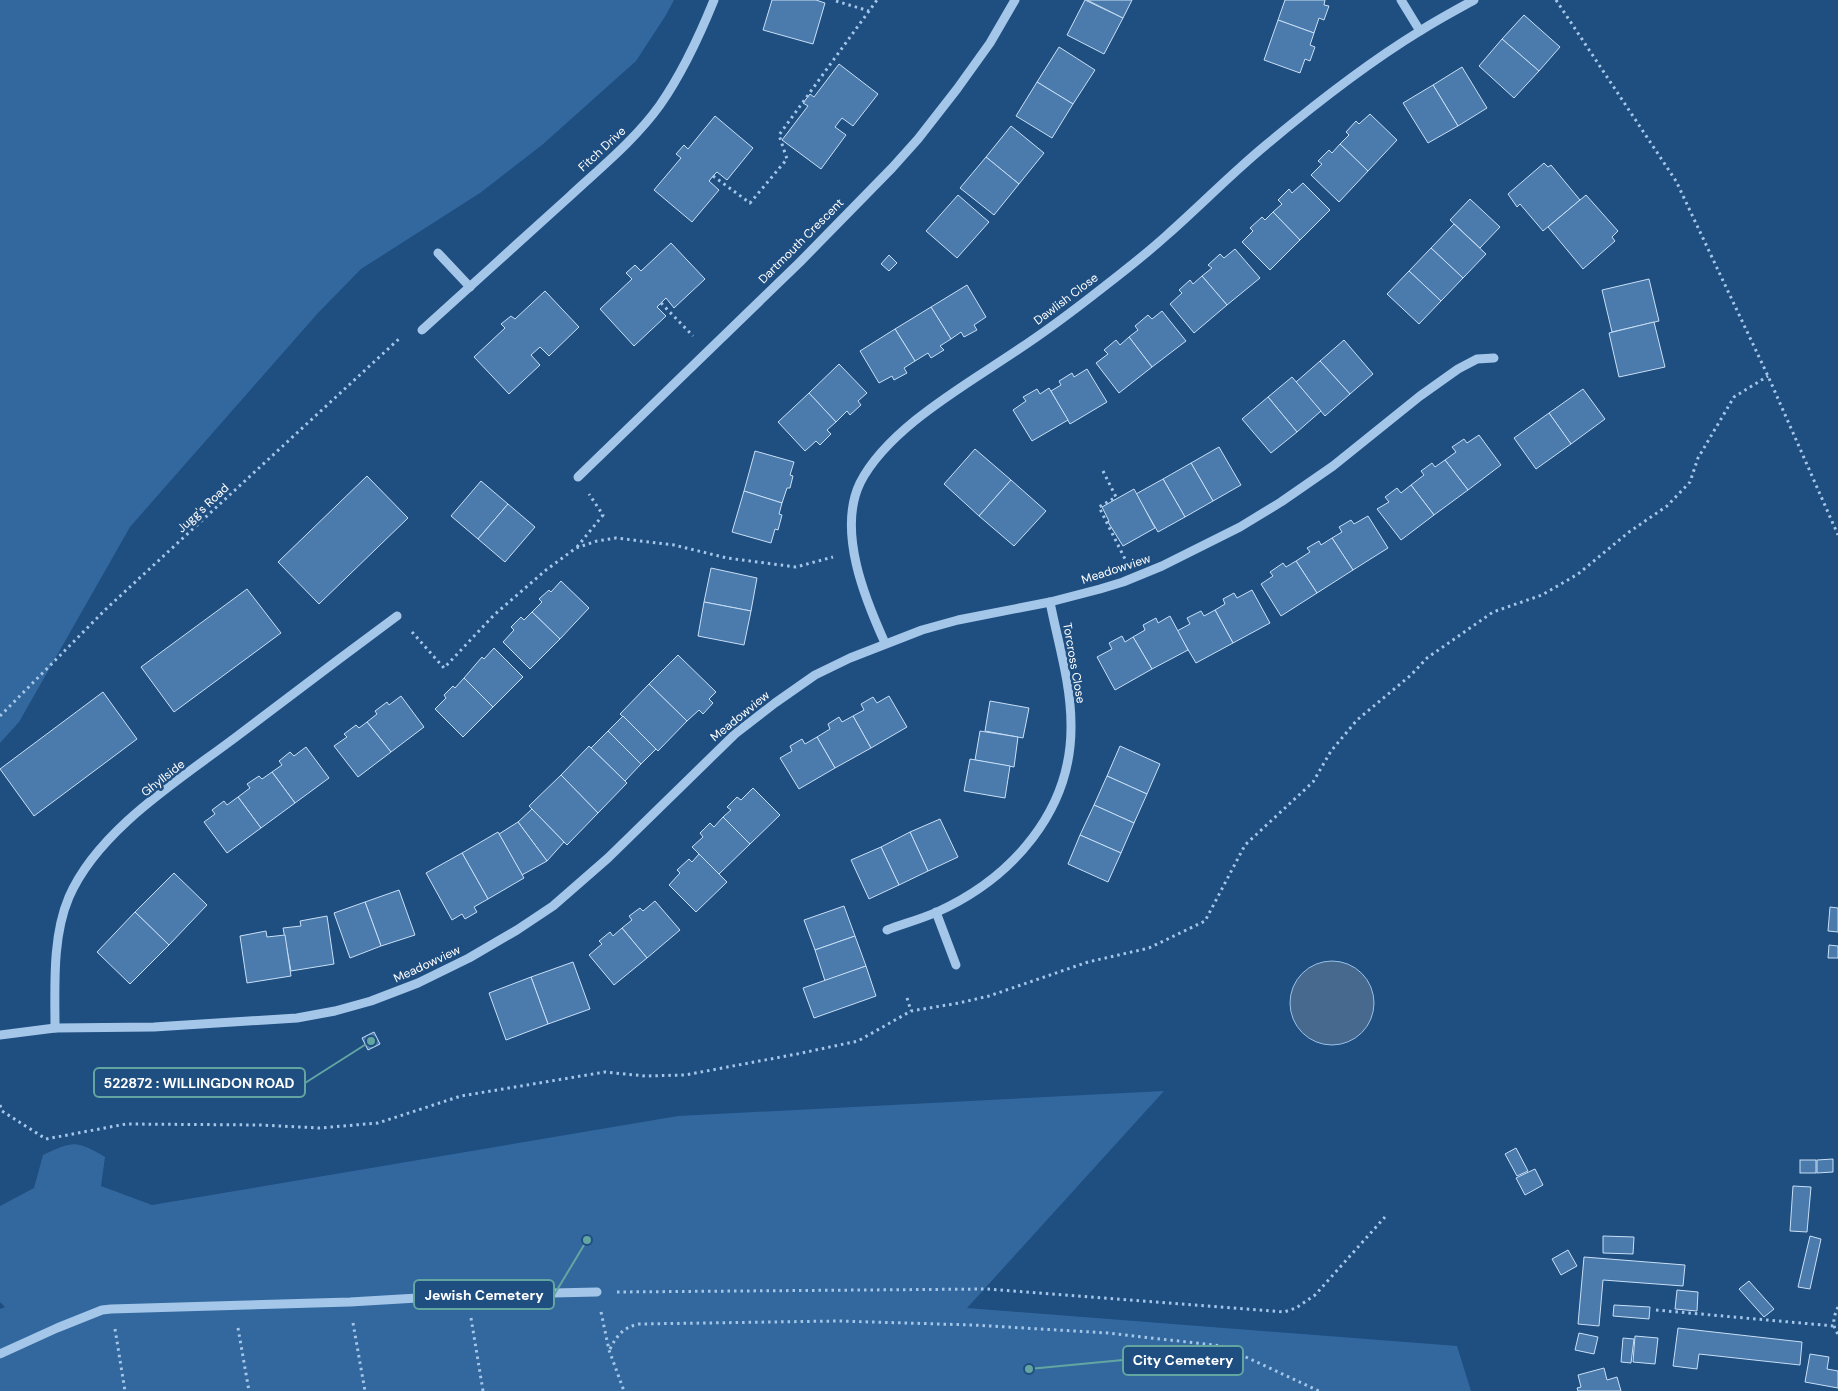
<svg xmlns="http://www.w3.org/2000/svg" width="1838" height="1391" viewBox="0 0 1838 1391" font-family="'DM Sans',sans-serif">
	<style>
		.green { fill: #33689f }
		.water { fill: #47698e; stroke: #98c2ea }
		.building { fill: #4b7bac; stroke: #c8dff6 }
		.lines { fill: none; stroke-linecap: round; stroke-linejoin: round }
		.path { stroke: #a4c6e8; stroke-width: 3; stroke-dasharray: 2.5 4; stroke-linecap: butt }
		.minor { stroke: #a4c6e8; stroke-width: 9 }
		.labels { text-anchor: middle; stroke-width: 5; stroke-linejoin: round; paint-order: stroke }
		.street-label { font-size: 12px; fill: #fff; stroke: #1f4e81 }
		.leader { fill: none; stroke: #63a6a1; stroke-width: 2 }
		.callout-dot { fill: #63a6a1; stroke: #1f4e81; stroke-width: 2 }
		.callout { fill: #1f4e81; stroke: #63a6a1; stroke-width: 2 }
		.callout-label { font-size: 14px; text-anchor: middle; font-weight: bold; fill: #fff }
	</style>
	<rect width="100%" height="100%" fill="#1f4e81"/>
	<g class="green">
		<path d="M0 0H674L666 15 636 61 542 145 480 193 361 269 318 313 130 527 19 722 0 743Z"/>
		<path d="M1164 1091 967 1308 1457 1346 1471 1391H0V1309L5 1307 0 1302V1206L34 1188 43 1155C74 1141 75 1140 105 1157L101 1186 152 1205 678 1116Z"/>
	</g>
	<circle class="water" cx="1332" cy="1003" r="42"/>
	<g class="building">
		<path d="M772 0H816L825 3 813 44 763 30Z"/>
		<path d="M1085 0 1123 18 1104 54 1067 35Z"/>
		<path d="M1087 0H1132L1123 18Z"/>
		<path d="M1285 0H1325L1324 5 1329 6 1324 20 1319 18 1314 33 1278 20Z"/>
		<path d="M1524 15 1560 47 1539 71 1502 39Z"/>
		<path d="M1278 20 1314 33 1310 45 1315 47 1310 61 1305 59 1300 73 1264 60Z"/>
		<path d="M1502 39 1539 71 1514 98 1479 66Z"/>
		<path d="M1059 47 1095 70 1073 104 1037 82Z"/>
		<path d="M839 64 878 94 853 126 842 118 838 123 835 127 846 135 821 169 782 140 808 106 803 103 810 94 814 97Z"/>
		<path d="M1462 67 1487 108 1458 126 1433 85Z"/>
		<path d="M1037 82 1073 104 1052 138 1016 116Z"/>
		<path d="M1433 85 1458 126 1428 143 1403 103Z"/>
		<path d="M1370 114 1397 140 1368 171 1340 144 1349 135 1346 132 1356 121 1359 124Z"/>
		<path d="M715 116 753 148 727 180 717 172 713 176 709 181 719 190 692 222 654 190 681 158 676 154 684 145 688 149Z"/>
		<path d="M1011 126 1044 153 1019 184 986 157Z"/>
		<path d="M1340 144 1368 171 1339 202 1311 175 1322 164 1318 161 1329 150 1332 153Z"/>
		<path d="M986 157 1019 184 994 215 960 188Z"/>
		<path d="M1544 163 1548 167 1551 165 1580 200 1543 231 1520 204 1517 207 1508 194Z"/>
		<path d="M1303 183 1330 210 1300 240 1273 212 1282 204 1278 200 1289 189 1292 193Z"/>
		<path d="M958 195 989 222 957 258 926 231Z"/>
		<path d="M1586 195 1618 231 1612 237 1615 241 1583 269 1548 227Z"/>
		<path d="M1470 199 1500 227 1480 248 1450 220Z"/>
		<path d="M1273 212 1300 240 1270 270 1242 242 1253 231 1250 228 1262 217 1265 220Z"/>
		<path d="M1454 224 1486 254 1463 278 1431 248Z"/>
		<path d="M671 243 705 279 674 308 666 298 657 307 666 316 634 346 600 309 632 279 626 273 635 265 641 271Z"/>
		<path d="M1431 248 1463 278 1441 301 1409 271Z"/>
		<path d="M1235 249 1260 278 1227 305 1202 276 1212 268 1208 265 1220 254 1224 258Z"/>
		<path d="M889 255 897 263 889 271 881 264Z"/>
		<path d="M1409 271 1441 301 1419 324 1387 294Z"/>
		<path d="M1202 276 1227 305 1194 333 1170 304 1182 293 1179 290 1190 280 1193 284Z"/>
		<path d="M1649 279 1659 321 1612 332 1602 290Z"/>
		<path d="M967 285 986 317 974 325 977 330 964 337 961 332 951 339 931 307Z"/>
		<path d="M545 291 579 327 549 356 540 347 531 355 540 365 509 394 474 357 505 328 501 324 511 316 515 319Z"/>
		<path d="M931 307 951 339 940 346 944 350 931 358 928 353 915 361 895 329Z"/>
		<path d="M1162 311 1186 341 1152 367 1129 337 1138 330 1135 326 1148 315 1152 319Z"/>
		<path d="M1654 322 1665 367 1619 377 1609 333Z"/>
		<path d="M895 329 915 361 904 368 907 373 894 380 892 376 879 383 860 351Z"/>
		<path d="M1129 337 1152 367 1119 393 1096 363 1108 354 1104 350 1116 340 1120 345Z"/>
		<path d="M1344 340 1373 374 1350 394 1320 361Z"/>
		<path d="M1320 361 1350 394 1325 416 1296 382Z"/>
		<path d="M839 364 867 393 858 401 861 405 850 415 847 411 836 422 809 393Z"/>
		<path d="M1087 369 1107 402 1070 424 1051 391 1061 385 1059 381 1072 373 1074 377Z"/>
		<path d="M1292 377 1321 411 1297 432 1268 397Z"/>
		<path d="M1049 388 1068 420 1032 441 1013 410 1026 401 1023 397 1037 389 1040 394Z"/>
		<path d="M1583 389 1605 419 1571 444 1549 413Z"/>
		<path d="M809 393 836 422 827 430 831 434 820 445 816 441 805 451 778 422Z"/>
		<path d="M1268 397 1297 432 1271 453 1242 419Z"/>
		<path d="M1549 413 1571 444 1536 469 1514 438Z"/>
		<path d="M1479 435 1501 465 1468 490 1445 460 1456 452 1452 447 1464 439 1467 443Z"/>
		<path d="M1219 447 1241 485 1213 501 1191 463Z"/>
		<path d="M975 449 1011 480 979 516 944 484Z"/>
		<path d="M755 451 794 462 790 475 793 476 790 488H787L782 503 744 491Z"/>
		<path d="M1445 460 1468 490 1434 515 1411 485 1424 475 1421 471 1432 463 1435 467Z"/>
		<path d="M1191 463 1213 501 1185 517 1163 479Z"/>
		<path d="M367 476 408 518 319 604 278 562Z"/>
		<path d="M1163 479 1185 517 1158 532 1136 494Z"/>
		<path d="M1011 480 1046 511 1014 546 979 516Z"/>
		<path d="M481 481 508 504 478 539 451 516Z"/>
		<path d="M1411 485 1434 515 1401 540 1377 509 1389 502 1385 497 1397 488 1401 493Z"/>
		<path d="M1134 489 1155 528 1123 546 1108 522 1109 521 1102 507Z"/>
		<path d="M744 491 782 503 779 514 782 515 778 530 775 529 771 543 732 532Z"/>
		<path d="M508 504 535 527 505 562 478 539Z"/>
		<path d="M1368 516 1388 548 1353 570 1332 538 1342 532 1339 527 1351 520 1354 524Z"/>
		<path d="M1332 538 1353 570 1317 593 1296 561 1310 552 1307 548 1319 541 1321 545Z"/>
		<path d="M1296 561 1317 593 1281 616 1261 584 1273 576 1270 572 1283 563 1286 567Z"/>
		<path d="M711 568 757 578 751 611 704 602Z"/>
		<path d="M561 581 589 608 560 639 532 612 542 602 539 599 549 590 551 592Z"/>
		<path d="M247 589 281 633 174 712 141 667Z"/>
		<path d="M1252 590 1270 623 1233 643 1215 610 1225 604 1223 599 1234 593 1237 598Z"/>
		<path d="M704 602 751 611 744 645 698 636Z"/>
		<path d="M1215 610 1233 643 1196 663 1177 631 1190 624 1187 618 1201 611 1204 616Z"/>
		<path d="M532 612 560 639 530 669 503 642 514 630 511 627 521 617 524 620Z"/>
		<path d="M1170 616 1188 650 1152 669 1133 637 1145 630 1143 625 1156 618 1158 623Z"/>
		<path d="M1122 636 1125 642 1133 637 1152 669 1115 690 1097 657 1112 649 1109 643Z"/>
		<path d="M494 648 523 677 493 707 464 678 482 657 484 659Z"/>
		<path d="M678 655 716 692 709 699 713 703 703 714 699 710 687 721 649 684Z"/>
		<path d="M464 678 493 707 463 737 435 709 446 698 444 695 453 686 455 688Z"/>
		<path d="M649 684 687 721 658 751 620 714Z"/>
		<path d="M103 692 137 739 34 816 0 769Z"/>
		<path d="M401 696 424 727 391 752 367 722 377 714 375 711 387 702 389 705Z"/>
		<path d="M889 696 907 727 871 748 853 716 864 710 861 704 873 697 877 703Z"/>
		<path d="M990 701 1029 708 1023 738 985 731Z"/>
		<path d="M623 716 656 749 641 764 608 731Z"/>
		<path d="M853 716 871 748 835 768 817 737 830 729 828 724 839 717 842 722Z"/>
		<path d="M367 722 391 752 358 777 334 746 347 737 344 734 356 725 359 728Z"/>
		<path d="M608 731 641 764 625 781 591 748Z"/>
		<path d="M980 731 1018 737 1014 767 975 760Z"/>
		<path d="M817 737 835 768 799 789 780 758 792 751 790 746 802 739 805 744Z"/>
		<path d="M589 746 627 783 598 813 561 775Z"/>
		<path d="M1120 746 1160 764 1147 794 1107 776Z"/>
		<path d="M306 747 329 778 295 803 272 772 282 765 279 761 290 752 294 756Z"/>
		<path d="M970 759 1010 766 1005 798 964 791Z"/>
		<path d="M272 772 295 803 261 828 238 797 250 788 247 784 259 776 262 779Z"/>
		<path d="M561 775 598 813 567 845 529 806Z"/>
		<path d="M1107 776 1147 794 1134 823 1094 805Z"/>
		<path d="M753 788 780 815 750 844 723 817 731 810 727 807 737 797 741 800Z"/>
		<path d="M238 797 261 828 227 853 204 822 215 814 212 810 224 801 227 805Z"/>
		<path d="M1094 805 1134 823 1121 853 1080 835Z"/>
		<path d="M532 809 564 842 547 861 518 822Z"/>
		<path d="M723 817 750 844 719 874 692 847 703 837 700 833 710 823 714 827Z"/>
		<path d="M940 819 958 857 928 871 910 832Z"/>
		<path d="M518 822 547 861 522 875 499 834Z"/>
		<path d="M498 832 524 878 488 899 462 853Z"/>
		<path d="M910 832 928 871 899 885 881 847Z"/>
		<path d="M1080 835 1121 853 1108 882 1068 864Z"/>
		<path d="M881 847 899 885 869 899 851 860Z"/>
		<path d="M462 853 488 899 474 907 477 912 465 919 462 914 452 920 426 873Z"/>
		<path d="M699 854 727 882 696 912 669 885 680 873 677 870 689 859 692 862Z"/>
		<path d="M174 873 207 905 169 945 135 912Z"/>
		<path d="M399 890 415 935 381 946 365 902Z"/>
		<path d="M655 901 680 930 647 958 622 928 632 920 629 916 640 908 643 911Z"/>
		<path d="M365 902 381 946 350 958 334 913Z"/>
		<path d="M844 906 855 936 815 950 804 920Z"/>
		<path d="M1830 907 1838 908V932L1828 931Z"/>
		<path d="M135 912 169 945 130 984 97 952Z"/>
		<path d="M327 916 334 964 291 971 283 928 301 926 300 921Z"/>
		<path d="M622 928 647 958 614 985 589 955 602 944 599 941 610 932 613 936Z"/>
		<path d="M266 931 267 937 285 935 291 976 247 983 240 936Z"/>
		<path d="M855 936 866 966 825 981 815 950Z"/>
		<path d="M1829 945 1838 946V958H1828Z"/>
		<path d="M573 962 590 1009 548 1024 531 977Z"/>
		<path d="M866 966 876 996 814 1018 803 988Z"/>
		<path d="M531 977 548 1024 506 1040 489 993Z"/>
		<path d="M374 1032 380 1044 368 1050 362 1038Z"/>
		<path d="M1516 1148 1528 1171 1517 1176 1505 1154Z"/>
		<path d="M1833 1159V1172L1817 1173V1160Z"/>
		<rect x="1800" y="1160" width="16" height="13"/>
		<path d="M1535 1169 1543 1185 1525 1195 1516 1178Z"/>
		<path d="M1793 1186 1811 1187 1807 1232 1790 1231Z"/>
		<path d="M1603 1236 1634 1237 1633 1254 1603 1253Z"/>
		<path d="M1810 1236 1821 1239 1810 1289 1798 1287Z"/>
		<path d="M1568 1250 1577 1266 1561 1275 1552 1259Z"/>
		<path d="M1584 1257 1685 1265 1683 1286 1603 1280 1599 1326 1578 1324Z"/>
		<path d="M1749 1281 1774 1309 1764 1317 1739 1289Z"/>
		<path d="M1677 1290 1698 1292 1697 1311 1675 1309Z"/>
		<path d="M1614 1305 1650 1307 1649 1319 1613 1316Z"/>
		<path d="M1678 1328 1802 1342 1800 1365 1699 1354 1697 1369 1673 1366Z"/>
		<path d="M1579 1333 1598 1337 1594 1354 1575 1350Z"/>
		<path d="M1635 1336 1658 1338 1655 1364 1633 1362Z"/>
		<path d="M1623 1338 1634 1339 1631 1363 1621 1362Z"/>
		<path d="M1810 1354 1829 1357 1827 1369 1838 1371V1388L1805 1382Z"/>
		<path d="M1604 1368 1607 1380 1617 1377 1621 1391H1578L1577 1388 1581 1387 1578 1375Z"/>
	</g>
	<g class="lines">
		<g class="path">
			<path d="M1556 0 1676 181 1768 376 1838 535"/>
			<path d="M836 1 869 11"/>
			<path d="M713 176 750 203 787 159 779 135 877 0"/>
			<path d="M661 303 693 336"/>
			<path d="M1103 471 1116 497 1099 507 1125 559"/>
			<path d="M577 547 603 515 589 494"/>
			<path d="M412 632 444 668 494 615 546 570 576 548 597 541 616 538 674 545 727 558 796 567 833 557"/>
			<path d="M0 716 106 609 401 337"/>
			<path d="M907 998 911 1011"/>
			<path d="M0 1105 2 1111 46 1139 126 1124 260 1125 320 1128 378 1123 461 1096 605 1072 645 1076 685 1075 797 1054 858 1041 911 1011 959 1003 989 996 1088 962 1149 948 1205 921 1245 845 1313 782 1331 751 1357 720 1411 675 1427 658 1493 612 1542 595 1578 574 1629 532 1667 506 1690 482 1698 458 1734 397 1768 376"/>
			<path d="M617 1292 987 1289 1284 1312 1296 1308 1315 1295 1385 1217"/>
			<path d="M1838 1307C1834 1316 1831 1325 1838 1334"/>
			<path d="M1656 1310 1834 1326"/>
			<path d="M601 1312 609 1350 624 1391"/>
			<path d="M471 1318 483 1391"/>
			<path d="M353 1323 365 1391"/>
			<path d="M238 1328 249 1391"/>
			<path d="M115 1329 125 1391"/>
			<path d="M610 1349C617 1335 624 1327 639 1324L838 1321 973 1325 1108 1333 1222 1346 1319 1391"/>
		</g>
		<g class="minor">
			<path d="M1401 0 1420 31"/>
			<path d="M438 253 470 287"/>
			<path d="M422 330C471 286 520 241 569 197 600 168 635 140 660 105 683 72 699 37 714 0"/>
			<path d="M578 477 800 262 892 168 918 139 957 89 990 43 1015 0"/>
			<path d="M885 643C865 599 837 531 860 483 888 428 966 385 1016 351 1045 332 1073 311 1101 289 1123 272 1146 254 1167 235 1201 205 1232 173 1266 145 1315 104 1366 64 1420 31 1437 20 1456 10 1474 0"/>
			<path d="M936 912 956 965"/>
			<path d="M887 930C903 924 921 919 937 912 1012 878 1072 811 1071 725 1071 683 1058 643 1050 602"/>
			<path d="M55 1028C55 986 52 937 69 897 98 830 179 780 236 737 290 696 343 656 397 616"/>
			<path d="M0 1035 55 1028 154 1027 297 1018 335 1011 371 1001 418 983 469 958 517 930 553 906 608 858 735 734 775 703 815 675 850 658 922 630 958 620 1050 602 1100 589 1123 582 1162 566 1240 527 1281 502 1333 466 1420 396 1458 369 1477 359 1494 358"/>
			<path d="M0 1354 57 1328 102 1310 111 1309 350 1302 468 1295 597 1292"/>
		</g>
	</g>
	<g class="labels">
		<g class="street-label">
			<text transform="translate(602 149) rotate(-43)" y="4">Fitch Drive</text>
			<text transform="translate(801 241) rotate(-45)" y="4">Dartmouth Crescent</text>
			<text transform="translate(1066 299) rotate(-37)" y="4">Dawlish Close</text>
			<text transform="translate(203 508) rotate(-43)" y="4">Jugg's Road</text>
			<text transform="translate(1116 569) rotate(-18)" y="4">Meadowview</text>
			<text transform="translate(1074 663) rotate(80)" y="4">Torcross Close</text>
			<text transform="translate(740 716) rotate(-39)" y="4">Meadowview</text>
			<text transform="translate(163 778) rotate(-38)" y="4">Ghyllside</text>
			<text transform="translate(427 964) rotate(-25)" y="4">Meadowview</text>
		</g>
	</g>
	<path class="leader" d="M371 1041L305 1083M587 1240L554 1295M1029 1369L1123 1360"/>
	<g class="callout-dot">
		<circle cx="371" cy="1041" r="5"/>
		<circle cx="587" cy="1240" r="5"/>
		<circle cx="1029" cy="1369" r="5"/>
	</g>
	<g class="callout">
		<rect x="94" y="1068" width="211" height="29" rx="5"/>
		<rect x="414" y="1280" width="140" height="29" rx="5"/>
		<rect x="1123" y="1346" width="120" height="29" rx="5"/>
	</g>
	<g class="callout-label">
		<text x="199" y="1088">522872 : WILLINGDON ROAD</text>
		<text x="484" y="1300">Jewish Cemetery</text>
		<text x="1183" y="1365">City Cemetery</text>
	</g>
</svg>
